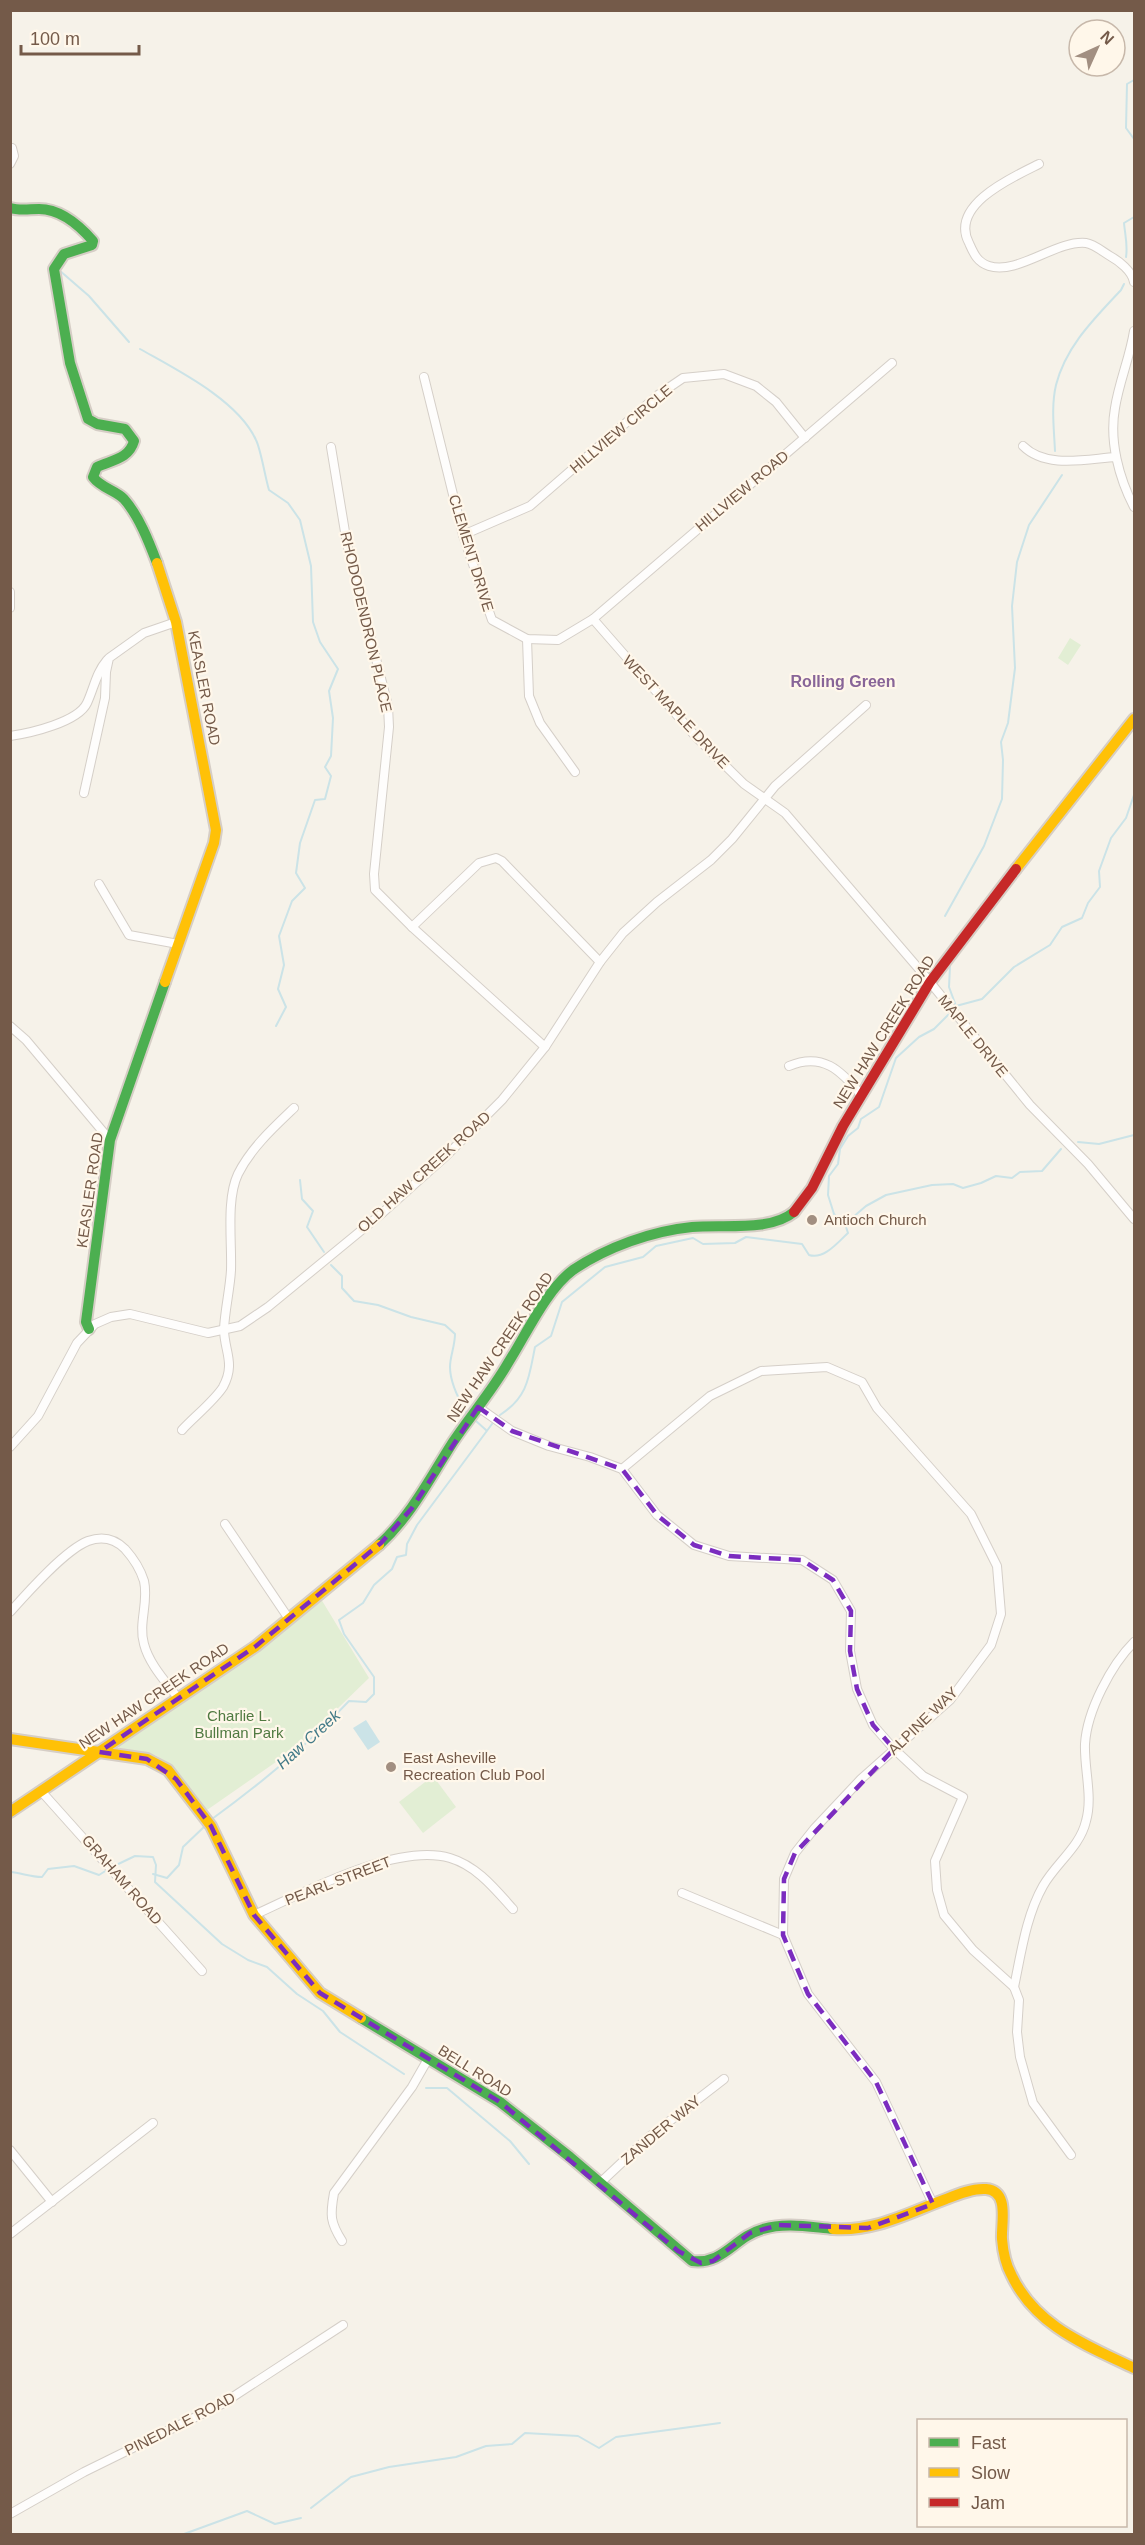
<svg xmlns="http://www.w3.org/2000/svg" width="1145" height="2545" viewBox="0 0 1145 2545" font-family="Arial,sans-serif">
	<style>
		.green { fill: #e2eed4 }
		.water { fill: #cbe3e7 }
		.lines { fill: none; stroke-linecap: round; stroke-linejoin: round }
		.stream { stroke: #cbe3e7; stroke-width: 2 }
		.street-casing { stroke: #d5cfc8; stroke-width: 10 }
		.fast-casing { stroke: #d6cec6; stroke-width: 14 }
		.slow-casing { stroke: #d6cec6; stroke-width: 14 }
		.jam-casing { stroke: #d6cec6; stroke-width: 14 }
		.street { stroke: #fefdfc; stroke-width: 8 }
		.fast { stroke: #4caf50; stroke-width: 10 }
		.slow { stroke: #ffc107; stroke-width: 10 }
		.jam { stroke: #c62828; stroke-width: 10 }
		.marked { fill: none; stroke: #7b2cbf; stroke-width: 4.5; stroke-dasharray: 12 8; stroke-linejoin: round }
		.poi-dot { fill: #a28f81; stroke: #fff7ea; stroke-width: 2 }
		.labels { text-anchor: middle; stroke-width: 4.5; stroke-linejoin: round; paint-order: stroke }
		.street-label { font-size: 15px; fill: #745a49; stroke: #fff7ea }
		.poi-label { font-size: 15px; fill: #745a49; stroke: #fff7ea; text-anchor: start }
		.park-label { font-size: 15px; fill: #507a41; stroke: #fff7ea }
		.neighbourhood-label { font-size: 16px; font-weight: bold; fill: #886598; stroke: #fff7ea }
		.water-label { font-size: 16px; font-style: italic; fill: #427a88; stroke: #fff7ea }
	</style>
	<rect width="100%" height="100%" fill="#f6f2e9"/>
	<g class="green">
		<path d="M1070 638 1081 645 1068 665 1058 658Z"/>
		<path d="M321 1599 369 1678 299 1746 207 1810 167 1762 155 1755 119 1748V1744Z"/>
		<path d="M433 1776 456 1807 423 1833 399 1802Z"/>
	</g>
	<path class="water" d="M366 1720 380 1742 368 1750 353 1728Z"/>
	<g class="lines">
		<g class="stream">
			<path d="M1134 80 1127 84 1126 128 1134 139"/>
			<path d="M1126 257C1128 245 1125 235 1124 223L1134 217V212"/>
			<path d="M59 270 89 296 129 342"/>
			<path d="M140 349C177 370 238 400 256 440 261 450 265 477 269 490L288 503 300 520 311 566 313 622 320 642 338 669 329 691 333 718 331 756 325 767 331 776 325 799 315 800 300 843 296 873 305 888 292 901 279 936 284 965 278 989 286 1007 276 1026"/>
			<path d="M1055 451C1054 429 1051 406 1056 385 1066 346 1094 319 1121 290L1124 284"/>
			<path d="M945 916 984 846 1002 799 1003 760 1001 742 1008 723 1015 668 1012 606 1017 562 1029 525 1062 475"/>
			<path d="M950 966 949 987 956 1006 982 999 1014 967 1050 945 1062 927 1082 918 1088 903 1100 887 1099 871 1111 838 1126 818 1134 795"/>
			<path d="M1078 1142 1099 1144 1134 1135"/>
			<path d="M300 1180 302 1199 313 1211 307 1227 324 1252"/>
			<path d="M845 1224 866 1206 886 1195 932 1185 953 1184 963 1188 981 1183 996 1176 1012 1178 1020 1172 1042 1171 1061 1149"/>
			<path d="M331 1265 342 1276V1288L354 1301 378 1305 411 1317 445 1325 455 1334C455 1346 450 1356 450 1367 450 1381 459 1400 466 1412"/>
			<path d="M500 1415C528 1397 529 1377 535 1347L551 1336 562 1302 605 1267 643 1257 656 1246 693 1238 703 1244 735 1243 746 1237 802 1244 809 1255C824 1260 838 1242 848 1233L845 1224 834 1214 828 1195 829 1176 838 1164 840 1149 848 1136 858 1128 861 1119 879 1107 896 1058 919 1037 934 1029 948 1015"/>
			<path d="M476 1421 486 1430"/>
			<path d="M212 1819C260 1784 308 1745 349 1701L366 1702 374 1694V1677L344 1634 339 1620 363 1603 374 1585 392 1569 397 1557 406 1555 407 1544 417 1525 492 1424"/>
			<path d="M112 1867 135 1856 153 1857 156 1865 155 1882 222 1944 248 1960 267 1967 297 1994 323 2011 340 2032 404 2074"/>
			<path d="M10 1872C22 1873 30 1877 42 1877L48 1869 74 1866 99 1875 107 1870"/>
			<path d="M153 1874 167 1878 179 1865 183 1847 206 1825"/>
			<path d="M426 2088H447L510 2141 529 2164"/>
			<path d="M311 2508 351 2477 389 2467 456 2457 486 2446 512 2444 525 2433 578 2436 599 2448 616 2437 720 2423"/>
			<path d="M184 2534 247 2511 275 2524 301 2518"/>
		</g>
		<defs>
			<g id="street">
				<path d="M10 164 14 156 12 148"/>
				<path d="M1039 164C1013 177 949 205 969 243 974 254 977 262 989 266 1018 275 1056 240 1086 243 1094 244 1103 252 1110 256 1119 261 1132 271 1134 282"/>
				<path d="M1134 331C1130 357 1119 382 1115 408 1109 441 1119 478 1134 507"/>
				<path d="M424 377 463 535 492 620 527 639 558 640 593 619 892 363"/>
				<path d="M1023 446C1046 469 1086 459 1116 457"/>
				<path d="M331 447 347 544 388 706 389 727 374 874 375 890 412 927 545 1047"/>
				<path d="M463 535 530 506 658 395 683 378 724 374 756 386 776 402 805 438"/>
				<path d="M10 592V608"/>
				<path d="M593 619 697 738 744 784 785 813 925 976 1030 1105 1088 1164 1134 1219"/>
				<path d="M527 639 529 696 540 723 575 772"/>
				<path d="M10 736C31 733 78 722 87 703 94 688 96 673 107 660"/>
				<path d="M84 793 105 698 106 672 109 658 144 633 176 622"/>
				<path d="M99 884 129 935 178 944"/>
				<path d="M412 927 479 863 496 858 502 861 600 962"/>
				<path d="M10 1026 26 1040 110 1140"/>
				<path d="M789 1066C822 1052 841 1070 861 1095"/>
				<path d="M478 1407 512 1431 549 1446 590 1457 622 1469 657 1515 694 1545 729 1556 802 1560 833 1580 851 1611 850 1651 857 1689 873 1725 894 1749 923 1776 963 1797 935 1861 937 1890 944 1915 973 1950 1014 1987 1019 2000 1017 2032 1020 2057 1033 2103 1071 2155"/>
				<path d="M182 1430C193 1418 215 1400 223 1387 236 1363 224 1351 224 1329 225 1309 230 1289 231 1270 232 1242 226 1199 238 1174 251 1148 273 1128 294 1108"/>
				<path d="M10 1447 38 1416 77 1343 95 1324 111 1317 130 1314 208 1333 240 1326 268 1307 380 1215 447 1155 502 1100 545 1047 600 962 623 933 657 902 711 860 732 839 775 786 866 705"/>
				<path d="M622 1469 710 1396 761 1371 827 1367 862 1382 877 1408 971 1514 997 1566 1001 1614 991 1645 950 1700 861 1779 814 1829 795 1853 784 1879 783 1935 808 1994 876 2082 933 2204"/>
				<path d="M225 1524 289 1619"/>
				<path d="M10 1612C27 1593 65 1550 88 1541 102 1536 115 1539 125 1549 134 1559 140 1568 144 1581 149 1602 138 1623 144 1644 149 1664 166 1682 178 1698"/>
				<path d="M41 1791 202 1971"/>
				<path d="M682 1893 783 1935"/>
				<path d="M254 1915C303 1893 397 1842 450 1858 477 1866 495 1889 513 1909"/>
				<path d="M1014 1987C1021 1954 1026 1916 1043 1886 1056 1863 1080 1847 1086 1821 1093 1797 1084 1769 1085 1744 1087 1711 1111 1665 1134 1642"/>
				<path d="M10 2150 52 2202"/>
				<path d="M600 2183 649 2137 724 2079"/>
				<path d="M10 2234 153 2123"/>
				<path d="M342 2241C330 2222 330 2215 334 2193L412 2087 428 2059"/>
				<path d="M10 2514 84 2472 222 2404 343 2325"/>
			</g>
			<g id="fast">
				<path d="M10 208C20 211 29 209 39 209 61 209 80 226 93 241L92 245 64 254 54 269 70 363 88 419 97 424 125 429 134 441C129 459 112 460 97 467L93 477C101 488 115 490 124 499 139 516 149 542 157 563"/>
				<path d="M89 1329 86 1322 110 1140 165 982"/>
				<path d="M379 1545C411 1516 430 1478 453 1442 471 1415 492 1391 508 1363 526 1335 546 1290 573 1270 607 1247 652 1231 692 1227 723 1224 770 1232 794 1212"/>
				<path d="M361 2018 500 2102 570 2157 692 2261C724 2265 734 2237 763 2229 785 2222 810 2227 833 2229"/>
			</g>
			<g id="slow">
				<path d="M157 563 176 622 216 830 214 843 165 982"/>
				<path d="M1016 869 1134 719"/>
				<path d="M10 1739 147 1759 168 1770 211 1826 254 1915 320 1993 361 2018"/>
				<path d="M10 1812 256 1646 379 1545"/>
				<path d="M833 2229C875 2232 908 2213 946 2199 958 2194 973 2188 986 2189 1010 2191 1001 2223 1002 2239 1003 2251 1005 2263 1011 2274 1035 2326 1086 2345 1134 2368"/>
			</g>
			<path id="jam" d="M794 1212 812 1188 843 1126 930 982 1016 869"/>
		</defs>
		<use href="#street" class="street-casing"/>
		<use href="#fast" class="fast-casing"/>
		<use href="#slow" class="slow-casing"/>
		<use href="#jam" class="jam-casing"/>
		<use href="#street" class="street"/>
		<use href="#fast" class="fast"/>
		<use href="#slow" class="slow"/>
		<use href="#jam" class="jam"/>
	</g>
	<path class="marked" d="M478 1407 512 1431 622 1469 657 1515 694 1545 729 1556 802 1560 833 1580 851 1611 850 1651 857 1689 873 1725 894 1749 795 1853 784 1879 783 1935 808 1994 876 2082 933 2204 868 2228 779 2225 750 2233 713 2261 701 2263 678 2251 500 2102 320 1993 254 1915 211 1826 176 1779 147 1759 99 1752 256 1646 381 1543 412 1508Z"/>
	<g class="poi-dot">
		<circle cx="812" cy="1220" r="6"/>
		<circle cx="391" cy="1767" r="6"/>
	</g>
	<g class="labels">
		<g class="street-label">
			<text transform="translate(621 429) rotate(-40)" y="5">HILLVIEW CIRCLE</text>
			<text transform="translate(742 491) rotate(-40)" y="5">HILLVIEW ROAD</text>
			<text transform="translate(471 553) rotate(73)" y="5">CLEMENT DRIVE</text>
			<text transform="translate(366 622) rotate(77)" y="5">RHODODENDRON PLACE</text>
			<text transform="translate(204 688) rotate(79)" y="5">KEASLER ROAD</text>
			<text transform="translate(676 712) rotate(47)" y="5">WEST MAPLE DRIVE</text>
			<text transform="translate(884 1032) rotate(-58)" y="5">NEW HAW CREEK ROAD</text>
			<text transform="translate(973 1036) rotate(51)" y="5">MAPLE DRIVE</text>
			<text transform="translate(424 1172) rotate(-42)" y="5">OLD HAW CREEK ROAD</text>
			<text transform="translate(90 1190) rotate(-82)" y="5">KEASLER ROAD</text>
			<text transform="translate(500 1347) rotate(-56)" y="5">NEW HAW CREEK ROAD</text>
			<text transform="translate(154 1696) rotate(-34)" y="5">NEW HAW CREEK ROAD</text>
			<text transform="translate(923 1721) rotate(-44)" y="5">ALPINE WAY</text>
			<text transform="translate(122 1880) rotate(49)" y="5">GRAHAM ROAD</text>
			<text transform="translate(338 1881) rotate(-21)" y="5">PEARL STREET</text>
			<text transform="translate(475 2071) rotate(32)" y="5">BELL ROAD</text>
			<text transform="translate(661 2130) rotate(-40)" y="5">ZANDER WAY</text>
			<text transform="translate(180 2424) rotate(-27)" y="5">PINEDALE ROAD</text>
		</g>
		<g class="poi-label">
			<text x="824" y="1225">Antioch Church</text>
			<text x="403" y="1763">East Asheville<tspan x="403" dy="17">Recreation Club Pool</tspan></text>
		</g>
		<g class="park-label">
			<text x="239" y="1721">Charlie L.<tspan x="239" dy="17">Bullman Park</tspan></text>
		</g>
		<g class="neighbourhood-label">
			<text x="843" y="687">Rolling Green</text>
		</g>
		<g class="water-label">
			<text transform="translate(308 1739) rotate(-42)" y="6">Haw Creek</text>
		</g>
	</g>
	<rect width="1145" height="2545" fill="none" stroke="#745a49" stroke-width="24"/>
	<rect x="917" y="2419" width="210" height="108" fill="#fff7ea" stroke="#c7b8aa" stroke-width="1.5"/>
	<rect x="929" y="2438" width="30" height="9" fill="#4caf50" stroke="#c7b8aa" stroke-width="1.5"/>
	<text x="971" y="2449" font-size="18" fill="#745a49">Fast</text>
	<rect x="929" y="2468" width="30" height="9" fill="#ffc107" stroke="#c7b8aa" stroke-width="1.5"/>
	<text x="971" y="2479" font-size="18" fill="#745a49">Slow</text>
	<rect x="929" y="2498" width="30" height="9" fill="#c62828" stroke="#c7b8aa" stroke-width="1.5"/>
	<text x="971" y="2509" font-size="18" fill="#745a49">Jam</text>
	<g transform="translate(1097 48) rotate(45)"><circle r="28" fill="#fff7ea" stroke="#c7b8aa" stroke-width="1.5"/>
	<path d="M0-4.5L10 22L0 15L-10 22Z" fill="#a28f81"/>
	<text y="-9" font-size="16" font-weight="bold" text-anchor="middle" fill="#745a49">N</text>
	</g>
	<path d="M21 45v9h118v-9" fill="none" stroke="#745a49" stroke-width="3"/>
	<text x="30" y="45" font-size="18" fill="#745a49" stroke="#fff7ea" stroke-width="4.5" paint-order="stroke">100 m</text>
</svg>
